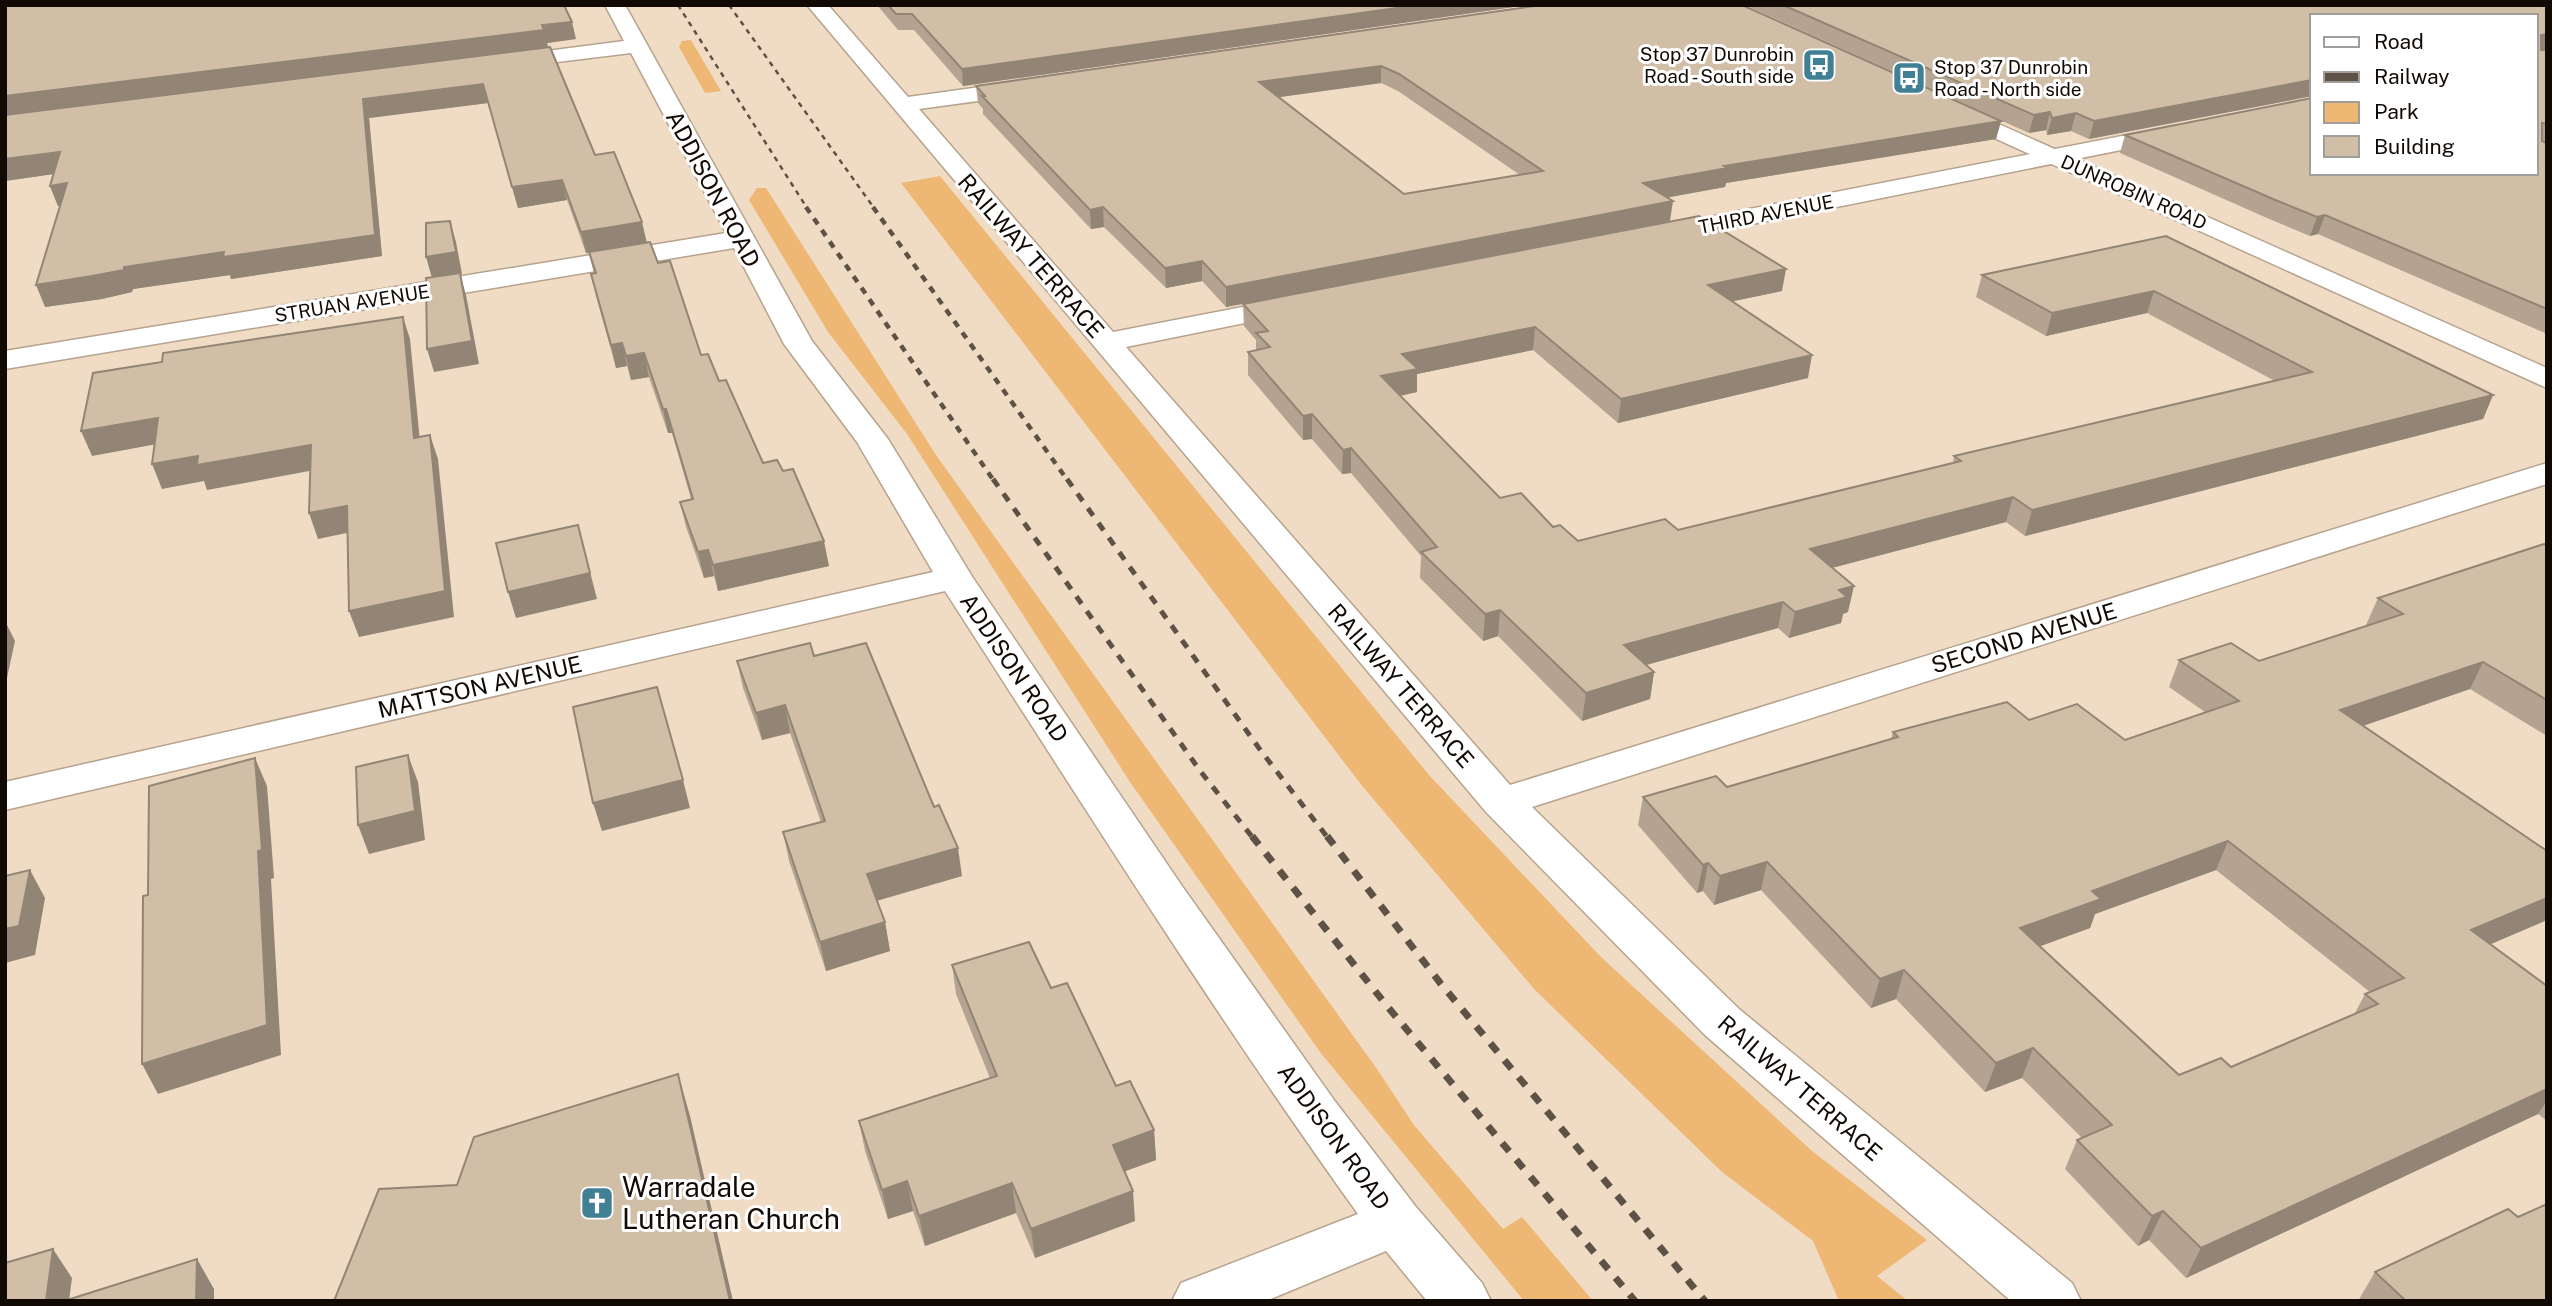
<svg xmlns="http://www.w3.org/2000/svg" width="2552" height="1306" viewBox="0 0 2552 1306" font-family="'Public Sans',sans-serif">
	<style>
		.green { fill: #eeb874 }
		.lines { fill: none; stroke-linecap: round; stroke-linejoin: round }
		.street-casing { stroke: #b6a38d; stroke-width: 3 }
		.secondary-casing { stroke: #b6a38d; stroke-width: 3 }
		.street { fill: #fff; fill-rule: evenodd }
		.secondary { fill: #fff; fill-rule: evenodd }
		.rail-far3 { stroke: #5e5246; stroke-width: 2.5; stroke-dasharray: 5 5; stroke-linecap: butt }
		.rail-far2 { stroke: #5e5246; stroke-width: 4.5; stroke-dasharray: 7 7; stroke-linecap: butt }
		.rail-far1 { stroke: #5e5246; stroke-width: 5; stroke-dasharray: 9 9; stroke-linecap: butt }
		.rail { stroke: #5e5246; stroke-width: 7; stroke-dasharray: 11 11; stroke-linecap: butt }
		.wall { fill: #b4a390; fill-rule: evenodd }
		.shaded-wall { fill: #928575 }
		.building { fill: #d1bea7; stroke: #928575; stroke-width: 2; fill-rule: evenodd }
		.labels { text-anchor: middle; stroke-width: 6; stroke-linejoin: round; paint-order: stroke }
		.far-poi-label { font-size: 19px; fill: #110a04; stroke: #fff; text-anchor: end }
		.far-street-label { font-size: 19px; fill: #110a04; stroke: #fff }
		.street-label { font-size: 23px; fill: #110a04; stroke: #fff }
		.near-poi-label { font-size: 28px; fill: #110a04; stroke: #fff; text-anchor: start }
	</style>
	<rect width="100%" height="100%" fill="#f0dcc5"/>
	<!-- green -->
	<g class="green">
		<polygon points="691,40 721,91 705,93 679,47 682,41"/>
		<polygon points="940,176 1429,775 1601,957 1812,1151 1927,1240 1877,1276 1908,1301 1839,1301 1813,1241 1722,1172 1535,990 1363,787 901,183"/>
		<polygon points="757,188 766,188 936,455 1377,1069 1414,1125 1503,1229 1522,1217 1593,1301 1524,1301 1320,1052 1130,782 907,434 828,332 749,200"/>
	</g>
	<g class="lines">
		<defs>
			<g id="street">
				<path d="M605,5h20l187,336 76,98 85,139 209,308 152,214 82,107 66,76 9,18h-64l-41,-50 -120,50h-94l9,-18 177,-69c-145,-202 -278,-414 -413,-623l-940,219v-28l928,-210 -76,-130 -73,-98 -50,-96 -729,121v-18l721,-118 -95,-180 -131,16 -11,-6 11,-6 124,-16z"/>
				<polygon points="807,5 828,5 908,97 1030,80 1038,82 1041,87 1030,94 919,109 1113,332 1294,297 1304,299 1308,305 1304,311 1126,347 1510,785 2547,463 2547,484 1532,807 1739,1009 2072,1283 2081,1301 2011,1301 1705,1035 1486,812"/>
				<polygon points="2173,126 2181,128 2185,133 2181,138 1662,242 1653,240 1649,234 1653,228 1662,226"/>
			</g>
			<polygon id="secondary" points="1949,102 2547,368 2547,388 1941,114 1938,109"/>
		</defs>
		<!-- street casing -->
		<use href="#street" class="street-casing"/>
		<!-- secondary casing -->
		<use href="#secondary" class="secondary-casing"/>
		<!-- street -->
		<use href="#street" class="street"/>
		<!-- secondary -->
		<use href="#secondary" class="secondary"/>
		<!-- rail-far3 -->
		<g class="rail-far3">
			<polyline points="678,5 807,208"/>
			<polyline points="729,5 874,208"/>
		</g>
		<!-- rail-far2 -->
		<g class="rail-far2">
			<polyline points="806,207 994,481"/>
			<polyline points="873,207 1068,481"/>
		</g>
		<!-- rail-far1 -->
		<g class="rail-far1">
			<polyline points="993,479 1201,772 1253,838"/>
			<polyline points="1067,479 1261,751 1328,838"/>
		</g>
		<!-- rail -->
		<g class="rail">
			<polyline points="1252,836 1387,1006 1635,1301"/>
			<polyline points="1327,836 1441,984 1705,1301"/>
		</g>
	</g>
	<!-- wall -->
	<g class="wall">
		<polygon points="5,5 576,39 547,43 595,155 658,263 701,355 719,381 763,463 829,566 718,591 714,576 704,578 686,527 680,502 691,499 672,433 668,433 649,377 631,380 627,366 616,368 596,296 591,274 594,274 589,253 586,253 567,200 518,208 488,103 369,118 382,256 231,279 230,275 133,289 132,292 102,299 45,307 60,206 58,206 50,186 53,174 5,181"/>
		<polygon points="877,5 1528,5 963,86 914,30 898,30"/>
		<path d="M1541,5l460,116 -5,18 -270,44 -1,4 -59,11 4,23 -360,70h472l-49,10 75,77 -190,45 -85,-73 -116,24v18l-17,4 100,102 78,43 100,-11 275,-67 1,-7 321,-75 -128,-68 -101,23 -70,-39 6,-22 184,-39 327,159 -10,24 -458,117 -19,-14 -174,46 16,44 -5,2 -2,9 -52,15 -11,-10 -132,37 8,7 -4,27 -68,22 -84,-85 -15,5 -63,-63 1,-22 -70,-83 -9,1 -30,-35 -9,1 -55,-65v-23l8,-2v-10l-12,-14 -1,-22 -17,3 -24,-26 -36,7 -62,-61 -13,2 -108,-115v-5l-5,-6 -2,-17zM1381,83l17,8 122,84 -116,19 -126,-97z"/>
		<polygon points="1745,5 2547,5 2547,332 2545,333 2318,234 2310,236 2267,218 2120,153 2125,135 2536,173 2312,16 2312,96 2089,139 2071,131 2047,135 2046,130 2029,133"/>
		<path d="M2547,545v191l-77,-47 -108,37 185,125v69l-57,24 57,42v135l-9,-7 -352,164 -37,-38 -11,6 -73,-77 12,-29 5,-2 -60,-60 -37,14 -89,-93 -25,9 -110,-118 -47,15 -11,-14 -6,2 -59,-68 5,-28 84,-10 164,-48 2,-7 136,-12 96,20 80,-28 -36,-25 10,-27 80,1 108,-36h-1l12,-27zM2216,870l154,122 -5,2 -10,19 -124,54 -52,8 -139,-129 50,-18 5,-14z"/>
		<polygon points="814,656 962,876 877,901 885,922 890,951 826,971 789,861 783,832 821,822 790,733 762,740 743,688 737,661"/>
		<polygon points="952,965 1051,988 1116,1086 1154,1130 1156,1160 1124,1171 1135,1221 1035,1258 1016,1213 925,1246 913,1211 888,1219 865,1151 859,1121 990,1078 956,994"/>
		<polygon points="2518,1217 2547,1301 2358,1301 2375,1272"/>
	</g>
	<!-- shaded-wall -->
	<g class="shaded-wall">
		<polygon points="1418,5 1528,5 963,86 962,69"/>
		<polygon points="572,22 576,39 547,43 548,48 5,116 5,96"/>
		<polygon points="2547,34 2547,49 2536,51 2541,35"/>
		<polygon points="1381,66 1381,83 1260,100 1259,82"/>
		<polygon points="2312,80 2312,96 2089,139 2094,121"/>
		<polygon points="483,84 488,103 369,118 382,256 231,279 230,275 133,289 132,292 102,299 45,307 36,285 124,267 363,99"/>
		<polygon points="2050,112 2046,130 2029,133 2034,115"/>
		<polygon points="2076,113 2071,131 2047,135 2052,118"/>
		<polygon points="2001,121 1996,139 1726,183 1725,187 1641,202 1643,183 1724,166"/>
		<polygon points="60,152 68,172 5,181 5,159"/>
		<polygon points="562,180 567,200 518,208 512,187"/>
		<polygon points="67,183 75,204 58,206 50,186"/>
		<polygon points="1673,201 1670,221 1226,307 1226,287"/>
		<polygon points="1103,207 1104,227 1091,229 1090,210"/>
		<polygon points="2325,215 2318,234 2310,236 2317,217"/>
		<polygon points="450,221 456,242 462,274 460,274 466,295 479,364 434,372 427,349 432,278 426,257"/>
		<polygon points="642,222 647,243 586,253 581,232"/>
		<polygon points="1202,261 1202,281 1166,288 1165,268"/>
		<polygon points="1786,269 1782,291 1705,307 1708,285"/>
		<polygon points="2154,291 2147,313 2046,336 2052,313"/>
		<polygon points="403,317 410,339 422,462 414,438"/>
		<polygon points="1535,327 1533,350 1417,374 1417,392 1380,400 1381,376 1402,354"/>
		<polygon points="622,343 627,366 616,368 611,345"/>
		<polygon points="644,353 649,377 631,380 626,356"/>
		<polygon points="1812,355 1808,378 1618,423 1621,399"/>
		<polygon points="2493,395 2483,419 2025,536 2032,510"/>
		<polygon points="663,409 666,409 672,433 668,433"/>
		<polygon points="1312,414 1312,439 1303,440 1303,416"/>
		<polygon points="158,418 168,442 92,456 81,431"/>
		<polygon points="430,435 438,459 454,617 359,637 349,611"/>
		<polygon points="311,445 320,469 207,490 204,481 162,489 152,464 198,456"/>
		<polygon points="1351,448 1351,473 1342,474 1343,450"/>
		<polygon points="2013,497 2006,522 1805,575 1810,549"/>
		<polygon points="347,506 356,531 318,539 309,513"/>
		<polygon points="578,525 597,599 516,618 508,592"/>
		<polygon points="824,541 829,566 718,591 713,565"/>
		<polygon points="708,550 714,576 704,578 698,552"/>
		<polygon points="1854,586 1848,612 1843,614 1841,623 1789,638 1795,612 1839,590"/>
		<polygon points="1783,602 1778,628 1621,672 1624,645"/>
		<polygon points="1500,610 1498,636 1483,641 1485,614"/>
		<polygon points="5,621 15,641 5,687"/>
		<polygon points="2483,662 2470,689 2328,738 2340,710"/>
		<polygon points="1654,672 1650,699 1582,721 1586,693"/>
		<polygon points="785,705 790,733 762,740 756,713"/>
		<polygon points="408,755 418,782 425,840 369,854 358,825"/>
		<polygon points="255,758 267,786 274,878 271,879 281,1055 158,1094 142,1064 258,851"/>
		<polygon points="683,780 690,808 602,831 593,803"/>
		<polygon points="2228,841 2216,870 2095,914 2090,928 2011,957 2020,928 2092,891"/>
		<polygon points="958,848 962,876 872,902 867,874"/>
		<polygon points="1767,862 1761,890 1714,905 1720,876"/>
		<polygon points="1708,863 1703,891 1697,893 1703,865"/>
		<polygon points="30,870 45,898 35,955 5,963 5,929"/>
		<polygon points="2547,898 2547,920 2456,959 2471,930"/>
		<polygon points="885,922 890,951 826,971 820,942"/>
		<polygon points="1904,970 1896,999 1871,1008 1880,979"/>
		<polygon points="2033,1048 2022,1078 1985,1092 1996,1063"/>
		<polygon points="678,1074 690,1116 733,1301 730,1301"/>
		<polygon points="2547,1089 2547,1101 2538,1114 2186,1278 2201,1248"/>
		<polygon points="1154,1130 1156,1160 1115,1175 1113,1145"/>
		<polygon points="907,1181 913,1211 888,1219 882,1190"/>
		<polygon points="1012,1183 1016,1213 925,1246 919,1216"/>
		<polygon points="1133,1191 1135,1221 1035,1258 1031,1229"/>
		<polygon points="2163,1211 2149,1240 2138,1246 2152,1216"/>
		<polygon points="53,1249 72,1278 69,1301 46,1301"/>
		<polygon points="197,1259 214,1289 214,1301 196,1301"/>
	</g>
	<!-- building -->
	<g class="building">
		<polygon points="5,5 564,5 572,22 542,25 544,30 5,96"/>
		<polygon points="888,5 1418,5 962,69 912,14 896,14"/>
		<path d="M1541,5h201l259,116 -277,45 4,2 -85,15 30,18 -447,86 -24,-26 -37,7 -62,-61 -13,3 -108,-114h3l-9,-10zM1381,66l18,8 144,97 -139,23 -145,-112z"/>
		<polygon points="1783,5 2547,5 2547,34 2541,35 2541,50 2547,50 2547,124 2542,123 2542,141 2547,143 2547,309 2325,215 2317,217 2273,199 2125,135 2312,98 2312,173 2536,173 2536,16 2312,16 2312,80 2094,121 2076,113 2052,118 2050,112 2034,115"/>
		<polygon points="550,47 595,155 614,152 642,222 581,232 562,180 512,187 483,84 363,99 375,235 223,257 224,252 124,267 124,270 92,276 36,285 67,183 50,186 60,152 5,159 5,115"/>
		<polygon points="1699,216 1786,269 1708,285 1812,355 1621,399 1535,327 1402,354 1418,369 1381,376 1500,498 1521,493 1553,527 1560,525 1578,541 1665,519 1678,530 1961,461 1954,456 2312,372 2154,291 2052,313 1982,275 2166,236 2493,395 2032,510 2013,497 1810,549 1854,586 1839,590 1847,597 1795,612 1783,602 1624,645 1654,672 1586,693 1500,610 1485,614 1421,552 1437,547 1351,448 1343,450 1312,414 1303,416 1248,352 1270,347 1256,333 1268,331 1243,304"/>
		<polygon points="450,221 456,252 426,257 426,223"/>
		<polygon points="650,242 658,263 670,261 701,355 708,354 719,381 726,380 763,463 777,460 783,471 793,469 824,541 713,565 708,550 698,552 680,502 693,499 666,409 663,409 644,353 626,356 622,343 611,345 591,274 596,273 589,252"/>
		<polygon points="460,273 472,341 427,349 426,278"/>
		<polygon points="403,317 414,438 430,435 445,591 349,611 347,506 309,513 311,445 197,465 198,456 152,464 158,418 81,431 93,373 162,362 163,353"/>
		<polygon points="578,525 590,573 508,592 496,543"/>
		<path d="M2544,544l3,1v155l-64,-38 -143,48 207,141v47l-76,32 76,56v103l-346,159 -38,-37 -11,5 -75,-76 35,-15 -79,-77 -37,15 -92,-93 -24,9 -113,-117 -47,14 -12,-13 -5,2 -60,-68 73,-21 11,11 171,-50 -5,-5 114,-30 22,18 48,-16 48,36 114,-39 -60,-41 52,-17 28,18 144,-47 -25,-16zM2228,841l176,137 -39,16 13,10 -147,63 -10,-9 -42,17 -159,-147 81,-29 -9,-8z"/>
		<polygon points="810,643 814,656 866,643 934,807 939,805 958,848 867,874 885,922 820,942 783,832 825,821 785,705 756,713 737,661"/>
		<polygon points="657,687 683,780 593,803 573,707"/>
		<polygon points="408,755 415,811 358,825 356,767"/>
		<polygon points="255,758 262,850 258,851 267,1025 142,1064 143,896 148,895 149,786"/>
		<polygon points="30,870 19,926 5,929 5,876"/>
		<polygon points="1029,942 1051,988 1067,983 1116,1086 1130,1081 1154,1130 1113,1145 1133,1191 1031,1229 1012,1183 919,1216 907,1181 882,1190 859,1121 997,1076 952,965"/>
		<polygon points="678,1074 730,1301 334,1301 379,1189 457,1185 474,1137"/>
		<polygon points="2547,1204 2547,1301 2406,1301 2375,1272 2508,1209 2518,1217"/>
		<polygon points="53,1249 46,1301 5,1301 5,1263"/>
		<polygon points="197,1259 196,1301 64,1301"/>
	</g>
	<!-- icons -->
	<defs>
		<symbol id="bus-square" viewBox="-11 -11 22 22"><rect x="-9" y="-9" width="18" height="18" rx="4" fill="#407f94" stroke="#fff"/><path d="M-5-6H5V4H4V6H2V4H-2V6H-4V4H-5ZM-3.5-4V0h7V-4ZM-3.5 1.2v1.5H-2V1.2ZM2 1.2v1.5H3.5V1.2Z" fill="#fff"/></symbol>
		<symbol id="church-square" viewBox="-11 -11 22 22"><rect x="-9" y="-9" width="18" height="18" rx="4" fill="#407f94" stroke="#fff"/><path d="M-1.2-6h2.4v3.5h3.3v2.4h-3.3V6h-2.4V-.1h-3.3v-2.4h3.3Z" fill="#fff"/></symbol>
	</defs>
	<g fill-rule="evenodd">
		<use href="#bus-square" x="1800" y="46" width="38" height="38"/>
		<use href="#bus-square" x="1890" y="59" width="38" height="38"/>
		<use href="#church-square" x="578" y="1184" width="38" height="38"/>
	</g>
	<g class="labels">
		<!-- far-poi labels -->
		<g class="far-poi-label">
			<text x="1794" y="61">Stop 37 Dunrobin<tspan x="1794" dy="22">Road - South side</tspan></text>
			<text x="1934" y="74" text-anchor="start">Stop 37 Dunrobin<tspan x="1934" dy="22">Road - North side</tspan></text>
		</g>
		<!-- far-street labels -->
		<g class="far-street-label">
			<text transform="translate(2134 192) rotate(24)" y="7">DUNROBIN ROAD</text>
			<text transform="translate(1766 214) rotate(-11)" y="7">THIRD AVENUE</text>
			<text transform="translate(352 303) rotate(-9)" y="7">STRUAN AVENUE</text>
		</g>
		<!-- street labels -->
		<g class="street-label">
			<text transform="translate(713 189) rotate(62)" y="8">ADDISON ROAD</text>
			<text transform="translate(1031 256) rotate(49)" y="8">RAILWAY TERRACE</text>
			<text transform="translate(2024 638) rotate(-17)" y="8">SECOND AVENUE</text>
			<text transform="translate(1014 668) rotate(56)" y="8">ADDISON ROAD</text>
			<text transform="translate(1401 686) rotate(49)" y="8">RAILWAY TERRACE</text>
			<text transform="translate(480 687) rotate(-13)" y="8">MATTSON AVENUE</text>
			<text transform="translate(1800 1088) rotate(41)" y="8">RAILWAY TERRACE</text>
			<text transform="translate(1334 1137) rotate(54)" y="8">ADDISON ROAD</text>
		</g>
		<!-- near-poi labels -->
		<g class="near-poi-label">
			<text x="622" y="1197">Warradale<tspan x="622" dy="32">Lutheran Church</tspan></text>
		</g>
	</g>
	<!-- border -->
	<rect width="2552" height="1306" fill="none" stroke="#110a04" stroke-width="14"/>
	<!-- legend -->
	<rect x="2310" y="14" width="228" height="161" fill="#ffffff" stroke="#a09d9b" stroke-width="2"/>
	<rect x="2324" y="37" width="35" height="10" fill="#ffffff" stroke="#a09d9b" stroke-width="2"/>
	<text x="2374" y="49" font-size="21" fill="#110a04">Road</text>
	<rect x="2324" y="72" width="35" height="10" fill="#5e5246" stroke="#a09d9b" stroke-width="2"/>
	<text x="2374" y="84" font-size="21" fill="#110a04">Railway</text>
	<rect x="2324" y="102" width="35" height="21" fill="#eeb874" stroke="#a09d9b" stroke-width="2"/>
	<text x="2374" y="119" font-size="21" fill="#110a04">Park</text>
	<rect x="2324" y="136" width="35" height="21" fill="#d1bea7" stroke="#a09d9b" stroke-width="2"/>
	<text x="2374" y="154" font-size="21" fill="#110a04">Building</text>
</svg>
